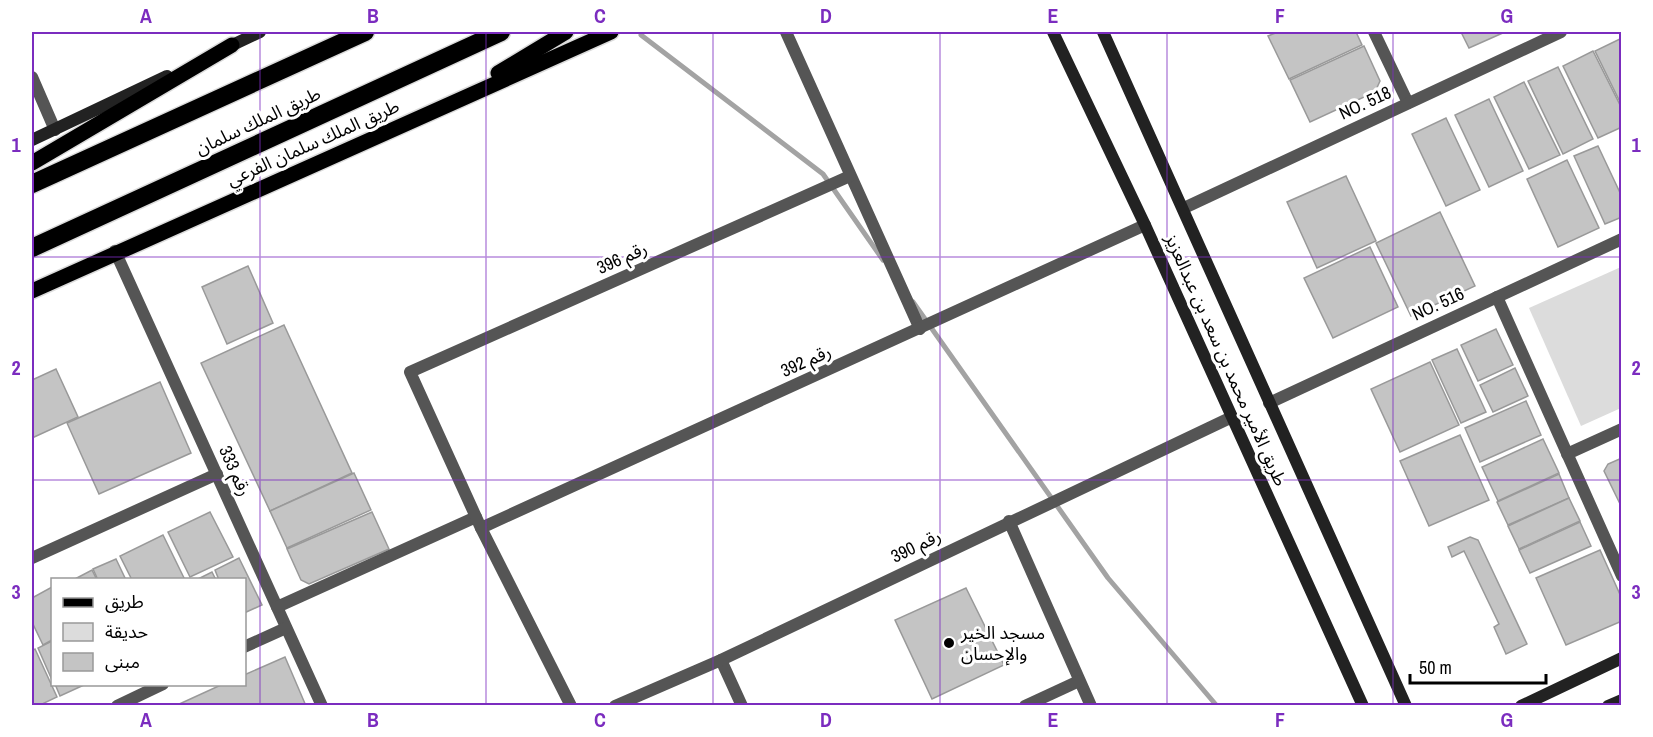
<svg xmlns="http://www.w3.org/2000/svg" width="1653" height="737" viewBox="0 0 1653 737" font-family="'Archivo Narrow','Noto Sans Arabic',sans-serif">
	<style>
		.green { fill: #dcdcdc }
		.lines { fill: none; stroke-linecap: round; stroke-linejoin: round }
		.stream { stroke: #a3a3a3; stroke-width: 5 }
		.building { fill: #c4c4c4; stroke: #999; stroke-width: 1.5 }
		.primary-casing { stroke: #dbdbdb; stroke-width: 18 }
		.highway-casing { stroke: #dbdbdb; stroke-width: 21 }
		.street { stroke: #555; stroke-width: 12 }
		.secondary { stroke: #222; stroke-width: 12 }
		.primary { stroke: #000; stroke-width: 15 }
		.highway { stroke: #000; stroke-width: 18 }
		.grid { fill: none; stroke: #7b2cbf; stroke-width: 1.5; stroke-opacity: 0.55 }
		.poi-dot { fill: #000; stroke: #fff; stroke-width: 2 }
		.labels { text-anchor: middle; stroke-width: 6; stroke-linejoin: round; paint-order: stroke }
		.street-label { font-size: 18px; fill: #000; stroke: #fff }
		.poi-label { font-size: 18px; fill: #000; stroke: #fff; text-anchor: start }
		.neatline { fill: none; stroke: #7b2cbf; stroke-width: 2 }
		.grid-label { font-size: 20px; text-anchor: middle; font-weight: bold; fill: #7b2cbf }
	</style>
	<rect width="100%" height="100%" fill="#fff"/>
	<!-- green -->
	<polygon class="green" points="1621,267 1621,408 1581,426 1529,308"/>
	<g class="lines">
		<!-- stream -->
		<g class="stream">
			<polyline points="641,35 823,174 883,260"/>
			<polyline points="913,302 1108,578 1217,706"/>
		</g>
	</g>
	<!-- building -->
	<g class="building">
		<polygon points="1278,32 1356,32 1362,45 1289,79 1268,36"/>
		<polygon points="1461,32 1505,32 1469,48"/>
		<polygon points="1622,38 1622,106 1595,51"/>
		<polygon points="1364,46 1380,81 1375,92 1310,122 1290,80"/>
		<polygon points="1593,51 1622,109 1622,127 1598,138 1563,66"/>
		<polygon points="1558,67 1593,139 1563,154 1528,81"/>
		<polygon points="1524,82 1560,155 1529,169 1494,97"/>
		<polygon points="1489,99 1523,171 1489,187 1455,115"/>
		<polygon points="1446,118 1480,190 1446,206 1412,134"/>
		<polygon points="1598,146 1622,197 1622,217 1605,224 1574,156"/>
		<polygon points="1567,160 1599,228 1558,247 1527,179"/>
		<polygon points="1346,176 1376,241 1317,268 1287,202"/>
		<polygon points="1440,212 1475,286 1411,316 1376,243"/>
		<polygon points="1370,247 1398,307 1333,338 1304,278"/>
		<polygon points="248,266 273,323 227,344 202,287"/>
		<polygon points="284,325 352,473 270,511 201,363"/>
		<polygon points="1496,329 1513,365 1478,381 1461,345"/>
		<polygon points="1457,349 1486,412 1461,423 1432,360"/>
		<polygon points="1430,362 1459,425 1400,452 1371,389"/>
		<polygon points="1515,368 1528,396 1493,412 1480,385"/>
		<polygon points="56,369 78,417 32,438 32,380"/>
		<polygon points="160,382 191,453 99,494 67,423"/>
		<polygon points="1526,401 1541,435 1480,462 1465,428"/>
		<polygon points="1460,435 1489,500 1429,526 1400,461"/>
		<polygon points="1543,439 1559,473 1498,501 1482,467"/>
		<polygon points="1622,458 1622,508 1604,471 1608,464"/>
		<polygon points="354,473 371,510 287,548 270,511"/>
		<polygon points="1559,474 1569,498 1508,525 1497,502"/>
		<polygon points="1569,498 1580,521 1519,549 1508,526"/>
		<polygon points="210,512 233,557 190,577 168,532"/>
		<polygon points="372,512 389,549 309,584 301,580 287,549"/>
		<polygon points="1580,522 1591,546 1530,573 1519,550"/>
		<polygon points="163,535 185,580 132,580 120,556"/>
		<polygon points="1470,537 1478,540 1527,644 1506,654 1494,627 1499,624 1464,551 1452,557 1448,547"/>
		<polygon points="1600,550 1622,599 1622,621 1566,645 1536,578"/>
		<polygon points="239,558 262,605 244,613 244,580 219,580 215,570"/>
		<polygon points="116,559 126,580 98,580 93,569"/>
		<polygon points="92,570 97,580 73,580"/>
		<polygon points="212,572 216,580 196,580"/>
		<polygon points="52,587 52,640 43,645 32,622 32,598"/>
		<polygon points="966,588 1004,665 932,699 895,620"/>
		<polygon points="52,641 52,680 38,648"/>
		<polygon points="35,649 57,697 38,706 32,704 32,651"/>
		<polygon points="285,657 306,706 175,706 223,684 244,684 244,675"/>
		<polygon points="55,684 84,684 84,685 60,696"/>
	</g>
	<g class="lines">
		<defs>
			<g id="primary">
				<polyline points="498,73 566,32"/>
				<polyline points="32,163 232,45"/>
				<polyline points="32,291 611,32"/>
			</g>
			<g id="highway">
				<polyline points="32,184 365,32"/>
				<polyline points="32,248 501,32"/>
			</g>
		</defs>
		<!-- primary casing -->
		<use href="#primary" class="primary-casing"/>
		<!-- highway casing -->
		<use href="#highway" class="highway-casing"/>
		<!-- street -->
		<g class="street">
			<polyline points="786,32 920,329"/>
			<polyline points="1374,32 1408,103"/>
			<polyline points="32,77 55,130"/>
			<polyline points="1184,208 1561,32"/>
			<polyline points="115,251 322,706"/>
			<polyline points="1497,297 1622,576"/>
			<polyline points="1269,403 1622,239"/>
			<polyline points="1567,454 1622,429"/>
			<polyline points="1009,521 1091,706"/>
			<polyline points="481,528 1145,225"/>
			<polyline points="32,558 217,474"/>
			<polyline points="277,607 476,517"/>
			<polyline points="244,647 286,628"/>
			<polyline points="721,660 742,706"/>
			<polyline points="117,706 163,684"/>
			<polyline points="571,706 481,528 410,372 850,176"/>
			<polyline points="615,706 721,660 1232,417"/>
			<polyline points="1025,706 1079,681"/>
		</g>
		<!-- secondary -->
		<g class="secondary">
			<polyline points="1053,32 1145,225 1363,706"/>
			<polyline points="1103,32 1406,706"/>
			<polyline points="226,48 260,32"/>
			<polyline points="32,140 167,76"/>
			<polyline points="1521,706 1622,658"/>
			<polyline points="1608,706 1622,700"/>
		</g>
		<!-- primary -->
		<use href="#primary" class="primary"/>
		<!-- highway -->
		<use href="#highway" class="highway"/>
	</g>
	<!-- grid -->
	<path class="grid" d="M260,32v674M486,32v674M713,32v674M940,32v674M1167,32v674M1393,32v674M32,257h1590M32,480h1590"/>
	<!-- markers -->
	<circle class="poi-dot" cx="949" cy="643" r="6"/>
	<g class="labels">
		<!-- street labels -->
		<g class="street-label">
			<text transform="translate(1365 103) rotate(-25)" y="6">NO. 518</text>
			<text transform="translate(258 121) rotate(-25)" y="6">طريق الملك سلمان</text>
			<text transform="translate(313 143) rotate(-24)" y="6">طريق الملك سلمان الفرعي</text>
			<text transform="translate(622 258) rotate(-24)" y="6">رقم 396</text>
			<text transform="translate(1438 304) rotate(-25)" y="6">NO. 516</text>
			<text transform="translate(1226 360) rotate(66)" y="6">طريق الأمير محمد بن سعد بن عبدالعزيز</text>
			<text transform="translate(806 361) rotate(-24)" y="6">رقم 392</text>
			<text transform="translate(235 471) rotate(66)" y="6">رقم 333</text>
			<text transform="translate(916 546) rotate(-26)" y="6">رقم 390</text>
		</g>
		<!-- poi labels -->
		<g class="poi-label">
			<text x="961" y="639">مسجد الخير<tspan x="961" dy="21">والإحسان</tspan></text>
		</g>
	</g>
	<!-- border -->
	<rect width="1653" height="737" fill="none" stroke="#ffffff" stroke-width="66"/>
	<!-- legend -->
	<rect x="51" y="578" width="195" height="108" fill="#ffffff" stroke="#999999" stroke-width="1.5"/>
	<rect x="63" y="598" width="30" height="9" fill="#000000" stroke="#999999" stroke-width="1.5"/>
	<text x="105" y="608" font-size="18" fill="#000000">طريق</text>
	<rect x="63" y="623" width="30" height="18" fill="#dcdcdc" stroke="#999999" stroke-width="1.5"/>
	<text x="105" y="638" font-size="18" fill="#000000">حديقة</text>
	<rect x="63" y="653" width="30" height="18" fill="#c4c4c4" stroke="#999999" stroke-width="1.5"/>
	<text x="105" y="668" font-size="18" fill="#000000">مبنى</text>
	<!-- scale -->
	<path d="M1410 674v9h136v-9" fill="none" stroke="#000000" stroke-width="3"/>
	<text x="1419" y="674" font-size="18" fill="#000000" stroke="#ffffff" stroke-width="4.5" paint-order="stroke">50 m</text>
	<rect x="33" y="33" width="1587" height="671" class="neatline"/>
	<g class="grid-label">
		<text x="146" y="23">A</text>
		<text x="373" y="23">B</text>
		<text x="600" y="23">C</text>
		<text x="826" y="23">D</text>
		<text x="1053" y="23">E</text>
		<text x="1280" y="23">F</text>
		<text x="1507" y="23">G</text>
		<text x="16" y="152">1</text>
		<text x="1636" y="152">1</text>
		<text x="16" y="375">2</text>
		<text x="1636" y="375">2</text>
		<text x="16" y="599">3</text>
		<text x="1636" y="599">3</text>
		<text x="146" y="727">A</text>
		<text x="373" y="727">B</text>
		<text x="600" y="727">C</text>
		<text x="826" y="727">D</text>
		<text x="1053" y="727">E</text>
		<text x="1280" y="727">F</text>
		<text x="1507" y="727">G</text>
	</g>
</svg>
